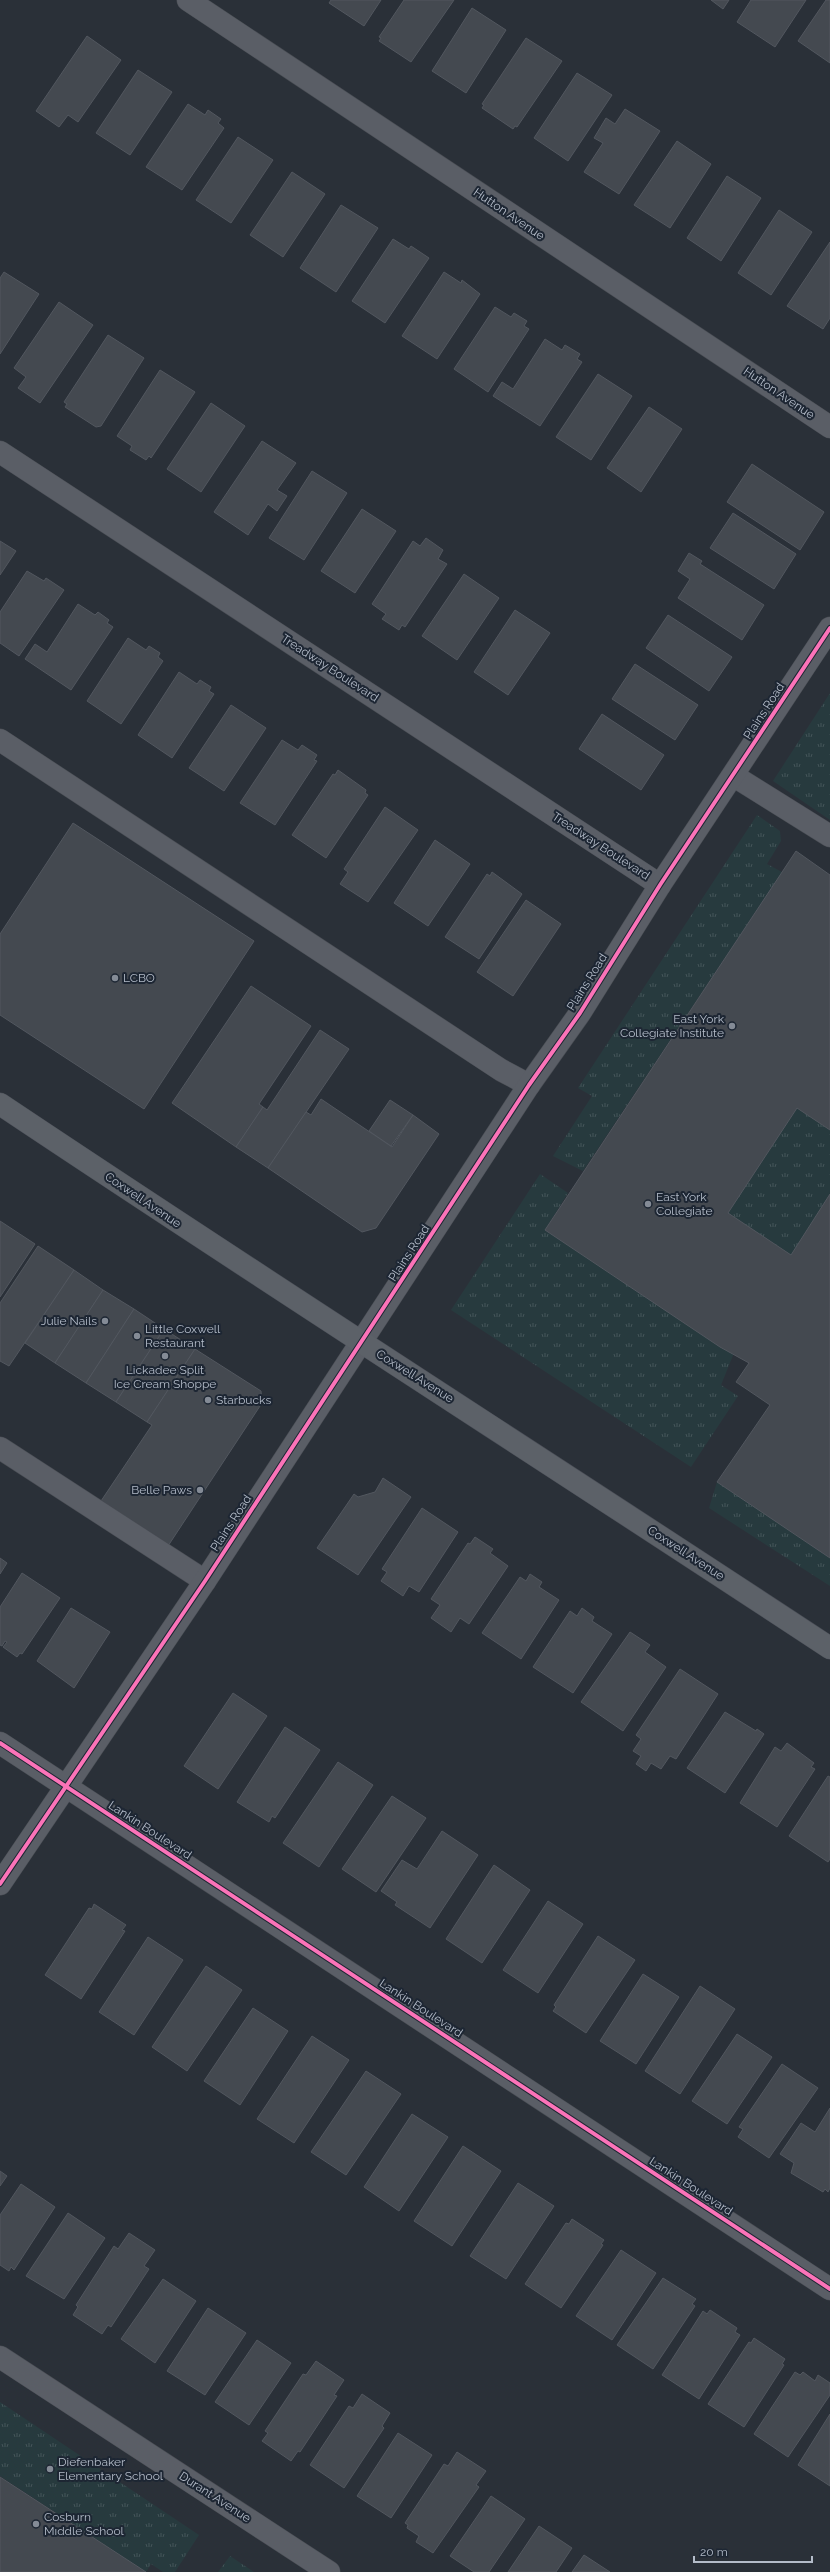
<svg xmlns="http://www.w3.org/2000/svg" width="830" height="2572" viewBox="0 0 830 2572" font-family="Raleway,sans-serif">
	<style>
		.grass { fill: url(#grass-tufts) }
		.building { fill: #444950; stroke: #52575f }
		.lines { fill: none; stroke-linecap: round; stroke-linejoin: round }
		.minor-casing { stroke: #484c53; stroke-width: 23 }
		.major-casing { stroke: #484c55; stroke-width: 23 }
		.minor { stroke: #5a5e66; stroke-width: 22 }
		.major { stroke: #5c6168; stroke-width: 22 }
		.cycleway-casing { stroke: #1d2633; stroke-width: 6 }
		.cycleway { stroke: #fb73b8; stroke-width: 4 }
		.poi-dot { fill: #848b96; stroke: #1d2633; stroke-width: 1.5 }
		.labels { text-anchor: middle; stroke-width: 4; stroke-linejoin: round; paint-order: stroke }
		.street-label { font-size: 12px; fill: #b4bcc9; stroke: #1d2633 }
		.poi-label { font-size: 12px; fill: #b4bcc9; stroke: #1d2633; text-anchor: start }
	</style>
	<defs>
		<pattern id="grass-tufts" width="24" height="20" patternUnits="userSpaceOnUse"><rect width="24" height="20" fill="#273a3e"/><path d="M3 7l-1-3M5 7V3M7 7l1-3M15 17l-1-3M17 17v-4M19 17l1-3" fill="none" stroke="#445559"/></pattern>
	</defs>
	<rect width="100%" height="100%" fill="#2a3038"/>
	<!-- grass -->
	<g class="grass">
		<polygon points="830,693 830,820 773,781"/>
		<polygon points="757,815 780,831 781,841 767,864 782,872 583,1171 553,1156 592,1096 578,1088"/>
		<polygon points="797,1108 830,1130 830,1194 791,1255 728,1213"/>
		<polygon points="540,1174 568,1193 545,1230 720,1347 734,1353 721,1385 738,1396 691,1467 451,1310"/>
		<polygon points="717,1482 830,1558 830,1586 709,1508"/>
		<polygon points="0,2402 199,2535 175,2572 163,2572 151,2564 146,2572 0,2476"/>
		<polygon points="230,2556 254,2572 218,2572"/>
	</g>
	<!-- building -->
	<g class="building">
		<polygon points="331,0 381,0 364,26 329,3"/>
		<polygon points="404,0 454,0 411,62 379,41 381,38 379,37"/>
		<polygon points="711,0 729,0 723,9"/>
		<polygon points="751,0 806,0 775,47 737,22"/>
		<polygon points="826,0 830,0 830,63 798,41"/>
		<polygon points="472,8 506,30 466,93 432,71"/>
		<polygon points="87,36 121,60 78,122 68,115 59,127 36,111"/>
		<polygon points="526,38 562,61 517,127 515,126 513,129 482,108 484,105 482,104"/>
		<polygon points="138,70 172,92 130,155 96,133"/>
		<polygon points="577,73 612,95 568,161 534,138"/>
		<polygon points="188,104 205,115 208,110 221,119 218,123 224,128 182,190 146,167"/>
		<polygon points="625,109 660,131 619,194 584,172 603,143 594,138 606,118 615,124"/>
		<polygon points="238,137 273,160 231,223 196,200"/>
		<polygon points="677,141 711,164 670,228 634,205"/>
		<polygon points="292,172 325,194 283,257 250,235"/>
		<polygon points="727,176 761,198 721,261 687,238"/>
		<polygon points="341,205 378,228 336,292 300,268"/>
		<polygon points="779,210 812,232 771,295 738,273"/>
		<polygon points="393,239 409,249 411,246 429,258 385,323 352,301"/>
		<polygon points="830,242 830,318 823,329 787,306"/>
		<polygon points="4,272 39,294 0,354 0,278"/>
		<polygon points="444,272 461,283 462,280 480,294 437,359 402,336"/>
		<polygon points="59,302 93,325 40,403 18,388 26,377 14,368"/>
		<polygon points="495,307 511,317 514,313 527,321 524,326 529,329 488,392 454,369"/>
		<polygon points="108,335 144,358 101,426 96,427 65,407 67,404 64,402"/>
		<polygon points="545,339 562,350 565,345 580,354 577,359 582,362 540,426 493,396 502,382 513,389"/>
		<polygon points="160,370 195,392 151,458 149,456 146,460 130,450 132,446 117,436"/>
		<polygon points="598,374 632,396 591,460 556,437"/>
		<polygon points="211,403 245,426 201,492 167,469"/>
		<polygon points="649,407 682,429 641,492 607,468"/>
		<polygon points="262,441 296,463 277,490 287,496 277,511 268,504 248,535 214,512"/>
		<polygon points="752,464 824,512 800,550 727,502"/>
		<polygon points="312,471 347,493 304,560 269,538"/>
		<polygon points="362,509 396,531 355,593 321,571"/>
		<polygon points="733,513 796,554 774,589 710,548"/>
		<polygon points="426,538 443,550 438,559 447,564 405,627 402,625 399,630 382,619 386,614 372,604 413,541 420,546"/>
		<polygon points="0,541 16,551 0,575"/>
		<polygon points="689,553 702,561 700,564 764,605 742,640 678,598 690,579 678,571"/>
		<polygon points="27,571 44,581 46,578 64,590 19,656 0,643 0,612"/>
		<polygon points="464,574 499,598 457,660 422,636"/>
		<polygon points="78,604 95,615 98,612 109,620 107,623 113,627 71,690 25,659 35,644 47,652"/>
		<polygon points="515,610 550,633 508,695 474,672"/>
		<polygon points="668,615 732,657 709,691 646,648"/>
		<polygon points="128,638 146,650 149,646 160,653 158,657 163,661 121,724 87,701"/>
		<polygon points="635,664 698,705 675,740 612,699"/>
		<polygon points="179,672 197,684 200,680 211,687 209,691 214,694 172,758 138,735"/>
		<polygon points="231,705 266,728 224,791 189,768"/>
		<polygon points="602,714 664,755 641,790 579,749"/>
		<polygon points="282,740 298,750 302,745 317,755 314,760 317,761 275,825 240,803"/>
		<polygon points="338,770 366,790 365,793 368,795 326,858 292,835 333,774 335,775"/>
		<polygon points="385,807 418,830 368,902 340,884 348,872 344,869"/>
		<polygon points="73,823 254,941 144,1109 0,1015 0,934"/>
		<polygon points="435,840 470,864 428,926 394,903"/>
		<polygon points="796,851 830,875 830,1130 797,1108 728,1213 791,1255 830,1194 830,1558 717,1482 770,1405 736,1382 749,1363 720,1347 545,1230"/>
		<polygon points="492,872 522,894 479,959 445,937 487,874 490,876"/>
		<polygon points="526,900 561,924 513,996 477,972"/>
		<polygon points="251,986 311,1026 259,1104 263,1107 236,1147 172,1103"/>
		<polygon points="320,1030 349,1049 268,1168 236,1147 263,1107 267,1110"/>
		<polygon points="321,1099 392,1147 413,1115 439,1134 376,1228 362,1232 268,1168 306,1112 311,1115"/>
		<polygon points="390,1100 413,1115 391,1146 369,1131"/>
		<polygon points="0,1221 35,1244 0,1297"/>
		<polygon points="38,1246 74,1270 9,1366 0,1361 0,1303"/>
		<polygon points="74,1270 103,1290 55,1363 25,1343"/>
		<polygon points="103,1290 134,1309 86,1383 55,1363"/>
		<polygon points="134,1309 164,1329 116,1402 86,1383"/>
		<polygon points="164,1329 195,1349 147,1422 116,1402"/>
		<polygon points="195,1349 261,1391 262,1403 168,1546 101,1501 152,1425 147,1422"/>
		<polygon points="383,1478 411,1497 358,1575 317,1548 354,1494 358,1497 375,1492"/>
		<polygon points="422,1508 458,1532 419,1592 409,1586 403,1596 381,1581 387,1572 382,1569"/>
		<polygon points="475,1537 493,1549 490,1553 508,1566 469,1624 460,1618 451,1632 431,1618 440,1605 431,1599 468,1543 470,1544"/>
		<polygon points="0,1558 7,1563 0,1574"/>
		<polygon points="22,1573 60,1598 22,1654 20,1653 17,1657 3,1647 7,1642 5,1641 2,1646 0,1645 0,1607"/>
		<polygon points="530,1574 542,1582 539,1587 559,1600 521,1659 482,1633 520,1577 526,1581"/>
		<polygon points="71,1608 110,1632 74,1688 37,1661"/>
		<polygon points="582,1608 594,1617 592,1621 612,1634 573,1693 533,1667 570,1611 577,1616"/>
		<polygon points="630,1632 650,1645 645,1652 666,1667 623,1731 581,1702"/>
		<polygon points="680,1669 718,1694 676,1759 670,1756 661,1769 651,1763 646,1771 636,1764 641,1756 633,1751 641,1739 636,1735"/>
		<polygon points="233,1693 267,1716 218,1789 184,1766"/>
		<polygon points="725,1712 756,1731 757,1729 764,1734 725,1793 687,1768"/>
		<polygon points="285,1727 320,1750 275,1818 272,1816 269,1822 237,1802"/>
		<polygon points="787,1743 814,1763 811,1767 815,1769 777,1827 740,1803 775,1747 781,1751"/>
		<polygon points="338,1762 373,1785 319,1867 283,1843"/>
		<polygon points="828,1776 830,1777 830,1859 828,1862 789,1836"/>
		<polygon points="392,1796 426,1818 376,1892 342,1869"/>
		<polygon points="442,1831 478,1855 430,1928 395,1905 397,1902 381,1891 402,1860 417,1869"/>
		<polygon points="494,1865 530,1890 482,1963 446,1939"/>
		<polygon points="548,1901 583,1924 538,1993 503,1970"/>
		<polygon points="94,1904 126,1925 122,1930 125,1931 81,1999 45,1975 89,1908 92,1909"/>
		<polygon points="598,1936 635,1960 586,2033 553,2011 556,2007 554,2005"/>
		<polygon points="148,1937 183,1960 134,2035 99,2012"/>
		<polygon points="206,1966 242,1990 187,2071 152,2047"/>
		<polygon points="643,1974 679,1997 636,2064 600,2041"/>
		<polygon points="700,1986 735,2009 680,2094 645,2071"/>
		<polygon points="253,2008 288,2031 240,2105 204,2081"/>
		<polygon points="737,2034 772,2057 727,2124 692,2101"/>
		<polygon points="312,2036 349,2060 294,2143 257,2119"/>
		<polygon points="782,2064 818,2088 769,2158 738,2137 743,2129 739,2127"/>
		<polygon points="366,2071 401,2094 346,2175 311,2152"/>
		<polygon points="830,2108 830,2188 828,2192 825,2189 823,2192 791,2173 794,2163 780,2154 801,2123 815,2132"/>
		<polygon points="412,2114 448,2137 399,2211 364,2187"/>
		<polygon points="463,2146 501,2171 452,2246 414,2221"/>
		<polygon points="0,2171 7,2176 0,2186"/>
		<polygon points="518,2183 554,2206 506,2279 470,2256"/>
		<polygon points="21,2184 55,2207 14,2270 11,2267 9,2271 0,2265 0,2215"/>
		<polygon points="68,2213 105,2238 64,2299 26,2276"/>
		<polygon points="572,2219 604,2240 601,2244 603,2245 561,2308 525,2284 566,2223 569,2224"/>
		<polygon points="129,2233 155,2250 144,2266 149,2269 111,2327 108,2325 102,2334 73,2315 78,2307 76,2305 114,2246 118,2249"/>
		<polygon points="621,2250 656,2273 612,2340 576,2316"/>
		<polygon points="663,2278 696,2299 692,2304 695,2306 653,2369 617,2345"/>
		<polygon points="163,2279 196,2301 155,2363 121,2339"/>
		<polygon points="208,2308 246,2333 205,2395 167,2371"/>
		<polygon points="710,2310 737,2328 735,2332 740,2335 699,2399 662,2375 703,2311 707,2314"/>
		<polygon points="754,2338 785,2359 782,2364 784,2365 744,2427 708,2404 749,2342 751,2343"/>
		<polygon points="257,2340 291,2363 249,2425 215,2402"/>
		<polygon points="316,2361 344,2380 334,2395 337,2396 300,2452 298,2451 291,2461 262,2441 268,2433 265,2431 303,2374 306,2375"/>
		<polygon points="795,2372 800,2375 803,2372 815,2381 818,2375 830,2383 830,2395 788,2457 754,2434"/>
		<polygon points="362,2394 390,2413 382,2426 384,2428 344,2488 310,2465 349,2406 353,2408"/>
		<polygon points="830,2414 830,2486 798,2465"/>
		<polygon points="398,2433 432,2455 391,2518 357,2496"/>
		<polygon points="457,2452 486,2471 476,2485 479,2487 433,2553 416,2542 419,2536 407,2528 408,2525 405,2523 444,2464 448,2466"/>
		<polygon points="0,2477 146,2572 0,2572"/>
		<polygon points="491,2496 525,2519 489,2572 474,2572 450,2556"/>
		<polygon points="539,2526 572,2548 556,2572 508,2572"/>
		<polygon points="584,2555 610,2572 572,2572"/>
	</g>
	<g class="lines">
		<defs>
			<g id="minor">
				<polyline points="188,0 830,427"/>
				<polyline points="0,452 660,885"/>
				<polyline points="0,740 501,1070 529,1085"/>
				<polyline points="734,776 830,836"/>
				<polyline points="0,1448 205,1581"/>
				<polyline points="0,1743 830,2289"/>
				<polyline points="0,1884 205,1581 529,1085 580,1013 660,885 830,628"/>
				<polyline points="0,2357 329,2572"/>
			</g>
			<path id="major" d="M0,1104c275,184 554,362 830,544"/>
		</defs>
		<!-- minor casing -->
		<use href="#minor" class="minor-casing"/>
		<!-- major casing -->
		<use href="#major" class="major-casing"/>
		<!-- minor -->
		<use href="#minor" class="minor"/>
		<!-- major -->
		<use href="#major" class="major"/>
		<defs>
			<g id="cycleway">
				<polyline points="0,1743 830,2289"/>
				<polyline points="0,1884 205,1581 529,1085 580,1013 660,885 830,628"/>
			</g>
		</defs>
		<!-- cycleway casing -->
		<use href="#cycleway" class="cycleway-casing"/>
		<!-- cycleway -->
		<use href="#cycleway" class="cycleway"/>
	</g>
	<!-- markers -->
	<g class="poi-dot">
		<circle cx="115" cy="978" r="4"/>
		<circle cx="732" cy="1026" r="4"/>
		<circle cx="648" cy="1204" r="4"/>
		<circle cx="105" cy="1321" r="4"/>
		<circle cx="137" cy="1336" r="4"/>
		<circle cx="165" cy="1356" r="4"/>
		<circle cx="208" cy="1400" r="4"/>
		<circle cx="200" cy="1490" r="4"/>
		<circle cx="50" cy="2469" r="4"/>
		<circle cx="36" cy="2524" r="4"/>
	</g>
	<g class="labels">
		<!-- street labels -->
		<g class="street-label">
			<text transform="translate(509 214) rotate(34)" y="4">Hutton Avenue</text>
			<text transform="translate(779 393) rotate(34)" y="4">Hutton Avenue</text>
			<text transform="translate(330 668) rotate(33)" y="4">Treadway Boulevard</text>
			<text transform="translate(764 711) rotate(-57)" y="4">Plains Road</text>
			<text transform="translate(601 846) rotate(33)" y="4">Treadway Boulevard</text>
			<text transform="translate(587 982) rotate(-58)" y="4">Plains Road</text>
			<text transform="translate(143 1200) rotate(34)" y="4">Coxwell Avenue</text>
			<text transform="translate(409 1253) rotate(-57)" y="4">Plains Road</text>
			<text transform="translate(415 1376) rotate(32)" y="4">Coxwell Avenue</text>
			<text transform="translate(231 1523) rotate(-57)" y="4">Plains Road</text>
			<text transform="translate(686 1553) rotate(33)" y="4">Coxwell Avenue</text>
			<text transform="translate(150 1830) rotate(33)" y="4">Lankin Boulevard</text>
			<text transform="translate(421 2008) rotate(33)" y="4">Lankin Boulevard</text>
			<text transform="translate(691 2186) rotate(33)" y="4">Lankin Boulevard</text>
			<text transform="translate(215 2497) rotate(33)" y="4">Durant Avenue</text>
		</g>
		<!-- poi labels -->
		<g class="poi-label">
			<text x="123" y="982">LCBO</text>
			<text x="724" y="1023" text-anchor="end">East York<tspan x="724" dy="14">Collegiate Institute</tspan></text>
			<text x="656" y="1201">East York<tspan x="656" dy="14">Collegiate</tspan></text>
			<text x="97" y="1325" text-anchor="end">Julie Nails</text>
			<text x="145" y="1333">Little Coxwell<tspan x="145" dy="14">Restaurant</tspan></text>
			<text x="165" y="1374" text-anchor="middle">Lickadee Split<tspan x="165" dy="14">Ice Cream Shoppe</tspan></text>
			<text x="216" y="1404">Starbucks</text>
			<text x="192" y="1494" text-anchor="end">Belle Paws</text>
			<text x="58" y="2466">Diefenbaker<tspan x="58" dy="14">Elementary School</tspan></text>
			<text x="44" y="2521">Cosburn<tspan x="44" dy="14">Mıddle School</tspan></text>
		</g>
	</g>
	<!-- scale -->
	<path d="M694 2556v6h118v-6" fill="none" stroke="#b4bcc9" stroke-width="2"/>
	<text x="700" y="2556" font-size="12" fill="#b4bcc9" stroke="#1d2633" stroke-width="3" paint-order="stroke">20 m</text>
</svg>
